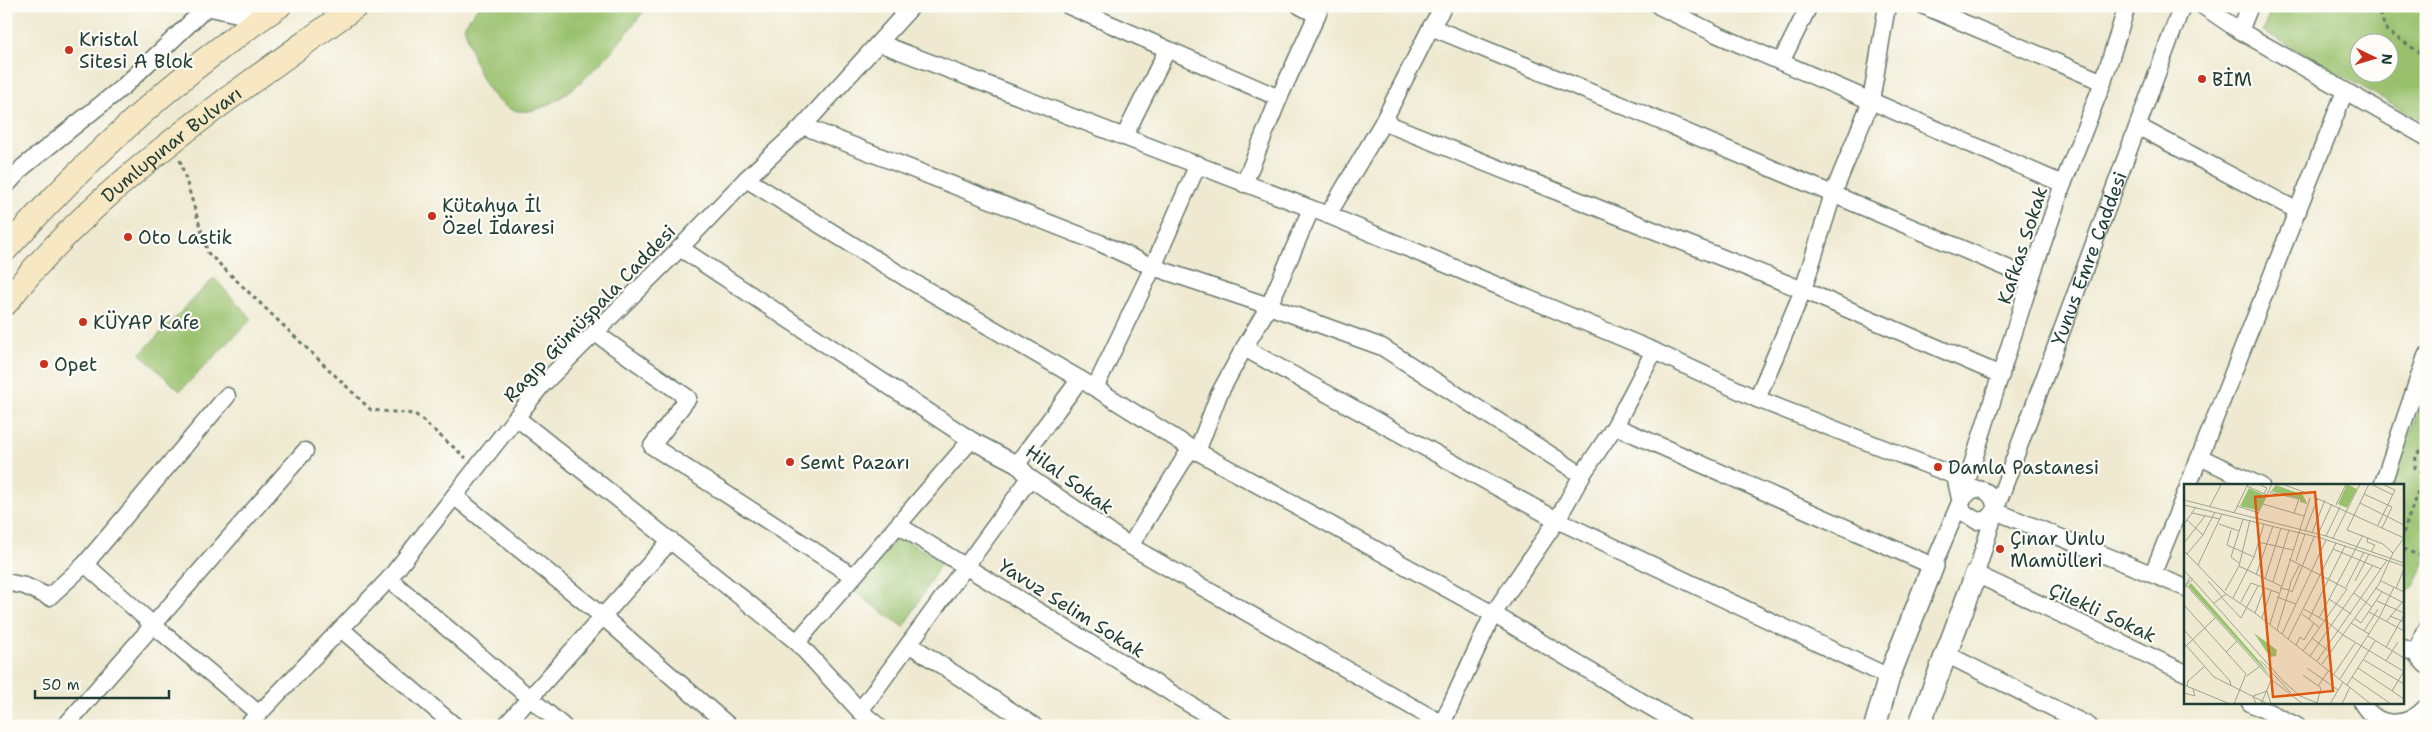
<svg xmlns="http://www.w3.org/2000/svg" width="2432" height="732" viewBox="0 0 2432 732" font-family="'Shantell Sans',sans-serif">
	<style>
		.green { fill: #99c16d; stroke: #5c7f50; fill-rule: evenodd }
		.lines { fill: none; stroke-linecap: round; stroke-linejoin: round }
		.minor-casing { stroke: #67796b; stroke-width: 19 }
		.tertiary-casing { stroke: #67796b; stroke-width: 24 }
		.secondary-casing { stroke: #67796b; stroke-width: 26 }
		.path { stroke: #67796b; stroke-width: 3; stroke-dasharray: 4 4; stroke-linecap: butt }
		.minor { stroke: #fff; stroke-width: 16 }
		.tertiary { stroke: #fff; stroke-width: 21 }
		.secondary { stroke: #f7e8c3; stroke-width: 24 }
		.poi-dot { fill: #c8321e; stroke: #fdfcf7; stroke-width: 2 }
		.labels { text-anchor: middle; stroke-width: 4.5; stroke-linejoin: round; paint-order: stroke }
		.poi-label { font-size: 19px; fill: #1f3d34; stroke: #fdfcf7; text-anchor: start }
		.street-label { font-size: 19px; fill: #1f3d34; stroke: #fdfcf7 }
		.inset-road { fill: none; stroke: #9ba492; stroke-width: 1 }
		.view { fill: #de580e; fill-opacity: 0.15; stroke: #de580e; stroke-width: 2.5 }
		.inset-edge { fill: none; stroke: #1f3d34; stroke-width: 2.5 }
	</style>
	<rect width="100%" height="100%" fill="#fdfcf7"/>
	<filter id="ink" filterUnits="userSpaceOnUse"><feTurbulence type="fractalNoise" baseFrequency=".02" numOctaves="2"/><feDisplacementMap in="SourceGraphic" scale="10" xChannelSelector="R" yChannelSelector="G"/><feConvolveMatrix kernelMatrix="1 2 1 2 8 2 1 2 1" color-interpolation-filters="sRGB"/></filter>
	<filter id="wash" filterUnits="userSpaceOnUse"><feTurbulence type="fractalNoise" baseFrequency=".0096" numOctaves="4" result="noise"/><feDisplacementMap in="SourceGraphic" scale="20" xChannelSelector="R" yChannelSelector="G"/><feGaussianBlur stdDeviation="1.12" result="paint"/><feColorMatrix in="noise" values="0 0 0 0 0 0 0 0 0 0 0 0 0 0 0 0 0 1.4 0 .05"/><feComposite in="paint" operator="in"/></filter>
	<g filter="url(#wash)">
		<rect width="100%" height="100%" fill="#eee9d0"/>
		<!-- green -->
		<g class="green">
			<path d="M479,6h168c-22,32 -98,129 -142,100 -25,-16 -33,-53 -41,-80z"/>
			<path d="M2272,6h154v117l-163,-92zM2390,42v30h-30v-30z"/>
			<polygon points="214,278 252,319 180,391 140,354"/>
			<polygon points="2426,388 2426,560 2414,586 2403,596 2403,486 2391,486"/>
			<polygon points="898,536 942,561 904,627 853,591"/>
		</g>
	</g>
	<g filter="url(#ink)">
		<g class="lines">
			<defs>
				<g id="minor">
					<polyline points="202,6 260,19"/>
					<polyline points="1069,6 1279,98"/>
					<polyline points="1300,6 1317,15"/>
					<polyline points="1659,6 1716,34 2063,184"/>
					<polyline points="1924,6 2103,82"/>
					<polyline points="2203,6 2240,31 2426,137"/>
					<polyline points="1431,27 1641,113 2031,278"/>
					<polyline points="2240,31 2250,6"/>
					<path id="s1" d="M879,43l449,172 326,136 103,48 198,77 8,36 14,9 11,-2 7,-8 187,-505"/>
					<polyline points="1781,62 1809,6"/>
					<polyline points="1383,122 1803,290 2001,375"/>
					<polyline points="803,126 1100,243 1153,267 1269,306 1311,209"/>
					<polyline points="2139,127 2298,211"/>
					<polyline points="1124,137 1167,50"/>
					<polyline points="746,179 906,278 1095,388 1191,448 1493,614 1683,726"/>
					<polyline points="1244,184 1279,98 1321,6"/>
					<polyline points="6,186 23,167 124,86 208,6"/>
					<polyline points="1328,215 1383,122 1431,27 1444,6"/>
					<polyline points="680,248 971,440 1017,464 1030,478 1130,546 1446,726"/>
					<polyline points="595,333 688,398 652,446 853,576"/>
					<polyline points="1095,388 1153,267 1198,164"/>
					<polyline points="1757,399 1803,290 1833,194 1871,101 1887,6"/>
					<polyline points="517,418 797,642 860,711 878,726"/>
					<path d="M1615,426l318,140 28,-66 12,-11c14,-1 23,8 22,22l-19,63 210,99"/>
					<polyline points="1197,452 1219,394 1244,348"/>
					<polyline points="2200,457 2261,486"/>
					<polyline points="1017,464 1080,379"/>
					<polyline points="1582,475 1382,347 1269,306 1244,348 1557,520 1889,677"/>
					<polyline points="2188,486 2345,91"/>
					<polyline points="2382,486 2426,356"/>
					<polyline points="454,496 602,616 729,726"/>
					<polyline points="1961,500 2031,278 2063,184 2103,82 2127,6"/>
					<polyline points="1995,511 2186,588"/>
					<polyline points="898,525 1225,726"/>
					<polyline points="1130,546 1191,448"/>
					<polyline points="85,564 152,624 259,714"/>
					<polyline points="2153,573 2186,492"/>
					<polyline points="389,579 563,726"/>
					<polyline points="6,582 25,586 49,597 85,564 227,396"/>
					<polyline points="341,629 455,726"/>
					<polyline points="797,642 971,440"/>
					<polyline points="909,644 1034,726"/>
					<polyline points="2403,648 2415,653 2426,665"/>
					<polyline points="2415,653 2426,630"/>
					<polyline points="1946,654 2089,726"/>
					<polyline points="2250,703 2297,726"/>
					<path d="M2362,703c15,26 45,25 64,4"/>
					<polyline points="860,711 1030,478"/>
					<polyline points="65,726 305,451"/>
					<polyline points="247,726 389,579 541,386 680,248 746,179 803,126 912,6"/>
					<polyline points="505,726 671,540"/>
					<polyline points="1441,726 1493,614 1557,520 1582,475 1615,426 1654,351"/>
				</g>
				<g id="tertiary">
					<polyline points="1875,726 1889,677 1933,566"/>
					<polyline points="1919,726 1976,574"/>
				</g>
				<g id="secondary">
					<path d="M6,249c82,-91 171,-175 273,-243"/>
					<path id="s2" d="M6,303c91,-119 230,-209 350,-297"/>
				</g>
			</defs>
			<!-- minor casing -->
			<use href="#minor" class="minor-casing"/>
			<!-- tertiary casing -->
			<use href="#tertiary" class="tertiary-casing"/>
			<!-- secondary casing -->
			<use href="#secondary" class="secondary-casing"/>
			<!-- path -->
			<g class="path">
				<polyline points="2376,6 2387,31 2419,52 2426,67"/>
				<polyline points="180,160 208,253 371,410 415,414 466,458"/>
				<polyline points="2426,445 2416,455 2415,468 2426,477"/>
				<polyline points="2403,533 2423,477"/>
				<polyline points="2403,549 2426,558"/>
			</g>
			<!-- minor -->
			<use href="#minor" class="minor"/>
			<!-- tertiary -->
			<use href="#tertiary" class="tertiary"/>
			<!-- secondary -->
			<use href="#secondary" class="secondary"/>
		</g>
	</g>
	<!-- markers -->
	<g class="poi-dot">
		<circle cx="69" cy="50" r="5"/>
		<circle cx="2202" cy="79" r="5"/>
		<circle cx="432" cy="216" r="5"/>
		<circle cx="128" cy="237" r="5"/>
		<circle cx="83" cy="322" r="5"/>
		<circle cx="44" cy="364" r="5"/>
		<circle cx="790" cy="462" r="5"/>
		<circle cx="1938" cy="467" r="5"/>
		<circle cx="2000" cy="549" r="5"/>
	</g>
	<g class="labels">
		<!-- poi labels -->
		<g class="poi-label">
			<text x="79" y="46">Kristal<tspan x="79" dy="22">Sitesi A Blok</tspan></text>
			<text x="2212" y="86">BİM</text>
			<text x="442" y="212">Kütahya İl<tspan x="442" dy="22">Özel İdaresi</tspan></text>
			<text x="138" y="244">Oto Lastik</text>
			<text x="93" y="329">KÜYAP Kafe</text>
			<text x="54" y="371">Opet</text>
			<text x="800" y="469">Semt Pazarı</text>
			<text x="1948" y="474">Damla Pastanesi</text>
			<text x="2010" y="545">Çınar Unlu<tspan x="2010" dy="22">Mamülleri</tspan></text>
		</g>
		<!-- street labels -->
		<g class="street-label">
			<text dy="7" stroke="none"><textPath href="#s2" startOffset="230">Dumlupınar Bulvarı</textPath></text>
			<text transform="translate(2022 245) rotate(-72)" y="7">Kafkas Sokak</text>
			<text dy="7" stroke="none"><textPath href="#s1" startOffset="1505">Yunus Emre Caddesi</textPath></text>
			<text transform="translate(589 313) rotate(-46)" y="7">Ragıp Gümüşpala Caddesi</text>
			<text transform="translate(1070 479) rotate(36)" y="7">Hilal Sokak</text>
			<text transform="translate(1072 608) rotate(32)" y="7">Yavuz Selim Sokak</text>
			<text transform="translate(2103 612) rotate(25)" y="7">Çilekli Sokak</text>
		</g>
	</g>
	<!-- overview -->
	<g transform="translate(2184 484)">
		<rect width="220" height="220" fill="#eee9d0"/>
		<path d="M163,0l10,5 -10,19 -9,-4zM92,1l27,10 4,9 -7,-2v-3l-29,-8zM65,4l17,8 -7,15 -19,-5zM7,99l69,79 11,15 -83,-91zM70,149l23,17 -1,6 -6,1z" fill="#99c16d"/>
		<path class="inset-road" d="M16,0h28M74,0l9,4 -3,6M98,0l27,10M185,0l-22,46 36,14 10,9M187,0l22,11M63,2l20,9M85,8l30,7 -5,14M180,10l28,13 -10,21M130,13l90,41 -3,4M0,16l142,36 78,27M176,19l44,22M79,20l41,12M0,21l137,33 83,28M152,21l10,-21M26,22l11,-21M53,22l22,7M8,29l28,6M50,29l14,-29M72,34l16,-34M3,36l16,15M0,40l12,-17M35,40l20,7M194,41l17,-35 -13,-6M47,46l-4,15 27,12M121,47l13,-33M128,49l13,-33M134,50l14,-30M142,52l14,-29M184,53l-1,5 8,3 -4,7M149,54l27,-54M74,58l35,8M0,59l21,-27M149,65l48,20M0,67l42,43 29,19 116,91M3,70l16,-19 12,-23M105,75l58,30 -44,62M112,77l9,-27M55,79l-8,-6 12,-38M116,80l-9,17 -2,9 3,2 22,-55M14,81l24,-51M55,82l42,20M0,86l99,111 17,15 20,8M72,91l17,-49M6,93l-4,8 7,-6M81,95l16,-51M24,97l14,16M171,97l14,-27M197,97l23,11M89,98l16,-52M162,103l18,-35M191,104l29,15M212,104l8,-19M0,106l2,-5 86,95 31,24M41,107l14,-25 11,-46M170,109l18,14M37,113l20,21 17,-32M93,113l19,7M49,114l21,-41 10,-33M145,115l22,15M193,117l27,12M57,118l10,-19 28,10M30,119l12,-9M0,121l62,69 -12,30M120,125l21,12M185,128l35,19M71,129l9,-24M118,130l17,13M206,132l14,6M78,134l9,-27M135,134l44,-83M170,134l7,5 21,-31M125,135l36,-73M141,136l18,15 60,36M202,138l18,-22M167,139l18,11M86,140l40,-126M0,146l46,51 1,5M93,146l12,-40 -9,-2M180,147l14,-22M98,150l44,-94M184,152l36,22M128,154l18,14M104,155l48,-96M0,159l30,34 54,27M112,161l4,-8 4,3 10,-17M202,163l18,-32M0,164l32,-31M42,168l11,-11M126,172l63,-91M180,176l40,24M77,177l30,32M133,177l70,-101M202,177l12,-19M138,180l57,-80 14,-31 8,-11M123,184l31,22M174,184l46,31M150,190l21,-31M119,191l18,13 -4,15M63,192l13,-10M168,193l39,27M156,195l39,-61 15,-31M0,201l46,19M163,201l28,-44M3,202l1,-5 17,-15M134,202l11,-16M208,207l12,-20M0,209l11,3 -2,-7M72,220l-3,-8 14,-5 4,13M77,220l11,-26M146,220l13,-22M158,220l8,-17"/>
		<path class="view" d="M131,8l18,199 -60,6 -18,-200z"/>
		<rect width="220" height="220" class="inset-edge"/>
	</g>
	<!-- margin -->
	<rect width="2432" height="732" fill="none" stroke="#fdfcf7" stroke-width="25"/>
	<!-- north arrow -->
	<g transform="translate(2374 58) rotate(95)"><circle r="24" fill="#fdfcf7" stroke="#a4b0a9"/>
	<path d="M0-4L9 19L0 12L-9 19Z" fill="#c8321e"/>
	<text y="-8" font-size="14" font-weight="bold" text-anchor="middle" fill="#1f3d34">N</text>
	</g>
	<!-- scale -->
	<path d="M35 690v8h134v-8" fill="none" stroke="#1f3d34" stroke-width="2.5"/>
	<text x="42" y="690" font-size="15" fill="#1f3d34" stroke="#fdfcf7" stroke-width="4" paint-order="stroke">50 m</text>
</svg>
